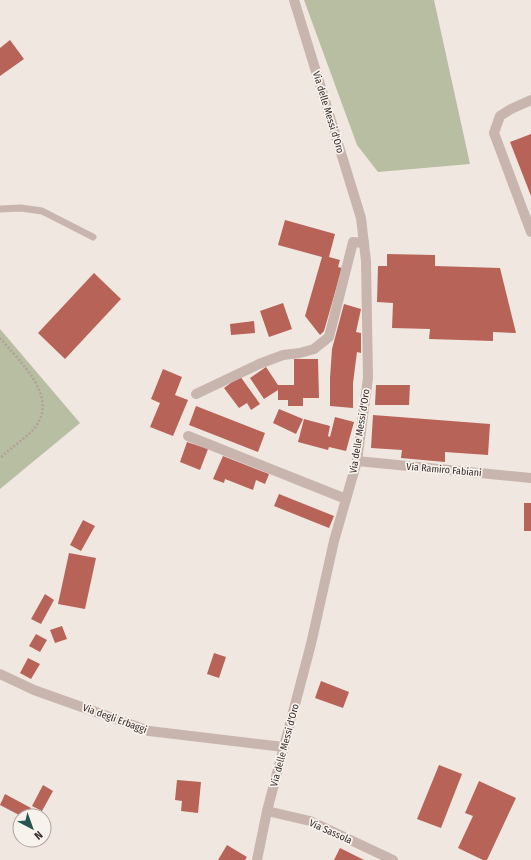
<svg xmlns="http://www.w3.org/2000/svg" width="531" height="860" viewBox="0 0 531 860" font-family="'Fira Sans Condensed',sans-serif">
	<style>
		.green { fill: #b8bea2 }
		.building { fill: #b86357 }
		.lines { fill: none; stroke-linecap: round; stroke-linejoin: round }
		.path { stroke: #b3a098; stroke-width: 2.5; stroke-dasharray: 2 2; stroke-linecap: butt }
		.lane { stroke: #c8b6ae; stroke-width: 7 }
		.street { stroke: #c8b6ae; stroke-width: 10 }
		.labels { text-anchor: middle; stroke-width: 3.5; stroke-linejoin: round; paint-order: stroke }
		.street-label { font-size: 10px; fill: #372d2b; stroke: #f8f2ed }
	</style>
	<rect width="100%" height="100%" fill="#f1e7e1"/>
	<!-- green -->
	<g class="green">
		<polygon points="304,0 434,0 470,164 378,172 357,145"/>
		<polygon points="0,329 80,423 0,489"/>
	</g>
	<!-- building -->
	<g class="building">
		<polygon points="10,40 24,59 0,76 0,48"/>
		<polygon points="531,134 531,196 510,142"/>
		<polygon points="285,220 335,234 329,257 340,260 338,267 342,268 324,331 320,335 305,316 322,257 278,245"/>
		<polygon points="387,254 435,255 435,266 500,268 516,333 493,332 493,341 429,339 430,329 392,328 393,303 377,302 378,266 387,266"/>
		<polygon points="94,273 121,299 65,359 38,333"/>
		<polygon points="283,303 292,329 269,337 260,311"/>
		<polygon points="344,304 361,309 356,332 361,333 361,353 357,352 353,383 353,408 330,406 330,378 332,349"/>
		<polygon points="254,321 255,333 231,335 230,324"/>
		<polygon points="294,359 318,359 319,398 303,398 303,406 288,406 288,400 278,400 278,390 264,399 250,378 266,367 278,385 294,385"/>
		<polygon points="163,369 182,377 175,395 188,400 173,436 150,427 160,403 151,399"/>
		<polygon points="240,376 260,404 251,410 247,403 239,408 224,388"/>
		<polygon points="376,385 410,385 409,405 375,405"/>
		<polygon points="196,406 265,433 258,452 189,425"/>
		<polygon points="279,409 303,419 296,434 273,423"/>
		<polygon points="373,415 490,424 488,455 445,452 445,462 401,458 402,450 371,448"/>
		<polygon points="335,417 354,422 346,451 329,447 328,450 298,442 304,419 330,426 328,436 330,437"/>
		<polygon points="187,442 208,449 200,470 180,462"/>
		<polygon points="223,456 269,474 265,484 256,480 253,490 225,479 224,483 213,479"/>
		<polygon points="279,494 334,516 329,528 274,506"/>
		<rect x="524" y="503" width="7" height="28"/>
		<polygon points="83,520 95,526 81,551 70,545"/>
		<polygon points="69,553 96,558 85,609 58,604"/>
		<polygon points="45,594 54,600 41,624 31,619"/>
		<polygon points="62,626 67,639 55,643 50,630"/>
		<polygon points="36,634 47,640 40,652 29,646"/>
		<polygon points="214,653 226,657 219,678 207,674"/>
		<polygon points="28,658 40,664 31,679 20,673"/>
		<polygon points="321,681 349,692 343,708 315,698"/>
		<polygon points="439,765 462,774 441,828 417,819"/>
		<polygon points="177,780 201,782 198,813 181,811 182,801 175,800"/>
		<polygon points="479,781 516,798 487,860 483,860 458,848 473,816 465,813"/>
		<polygon points="43,785 53,791 42,811 32,806"/>
		<polygon points="5,794 31,808 26,816 21,816 0,805"/>
		<polygon points="227,845 247,857 245,860 218,860"/>
		<polygon points="340,848 364,860 334,860"/>
	</g>
	<g class="lines">
		<!-- path -->
		<path class="path" d="M0,338c21,25 63,62 31,94 -10,9 -21,17 -31,26"/>
		<!-- lane -->
		<polyline class="lane" points="0,209 21,208 42,211 93,237"/>
		<!-- street -->
		<g class="street">
			<polyline points="531,100 511,109 500,116 494,133 531,232"/>
			<polyline points="196,394 259,364 283,355 300,353 314,349 329,337 353,242 364,243"/>
			<polyline points="188,436 346,499"/>
			<polyline points="357,461 531,478"/>
			<polyline points="0,674 34,690 149,731 284,747"/>
			<polyline points="267,811 310,821 393,860"/>
			<polyline points="257,860 267,811 311,644 334,541 357,461 368,378 366,261 361,218 294,0"/>
		</g>
	</g>
	<g class="labels">
		<!-- street labels -->
		<g class="street-label">
			<text transform="translate(329 112) rotate(73)" y="4">Via delle Messi d'Oro</text>
			<text transform="translate(359 431) rotate(-81)" y="4">Via delle Messi d'Oro</text>
			<text transform="translate(444 469) rotate(5)" y="4">Via Ramiro Fabiani</text>
			<text transform="translate(115 718) rotate(20)" y="4">Via degli Erbaggi</text>
			<text transform="translate(284 745) rotate(-75)" y="4">Via delle Messi d'Oro</text>
			<text transform="translate(331 831) rotate(24)" y="4">Via Sassola</text>
		</g>
	</g>
	<!-- north arrow -->
	<g transform="translate(32 828) rotate(139)"><circle r="19" fill="#f8f2ed" stroke="#aba39f"/>
	<path d="M0-3L7 15L0 10L-7 15Z" fill="#255451"/>
	<text y="-6" font-size="11" font-weight="bold" text-anchor="middle" fill="#372d2b">N</text>
	</g>
</svg>
